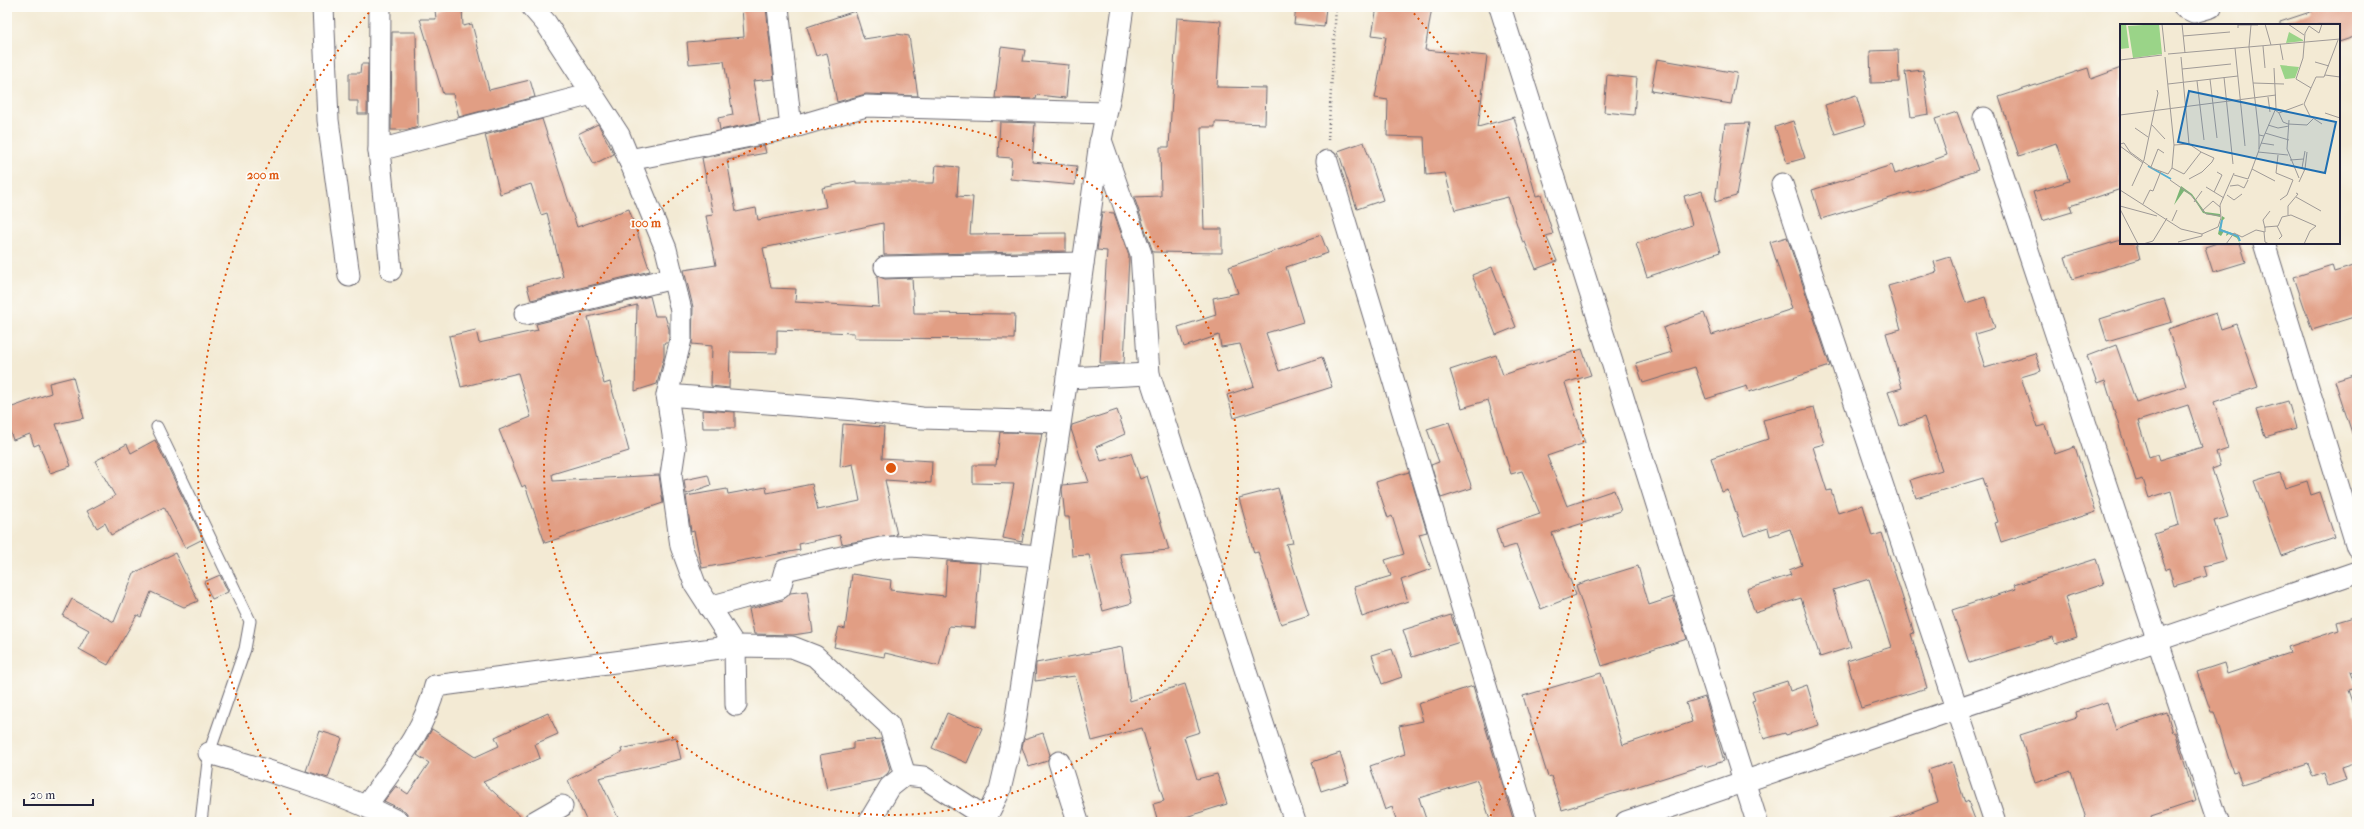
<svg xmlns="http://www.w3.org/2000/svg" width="2364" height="829" viewBox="0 0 2364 829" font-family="'IM FELL French Canon',serif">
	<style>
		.building { fill: #e19e84; fill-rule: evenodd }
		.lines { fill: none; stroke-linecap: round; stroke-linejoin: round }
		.lane-casing { stroke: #6b6871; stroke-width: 13 }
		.street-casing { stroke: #6b6871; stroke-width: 23 }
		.path { stroke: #6b6871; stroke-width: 2.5; stroke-dasharray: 1 3; stroke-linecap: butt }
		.lane { stroke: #fff; stroke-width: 11 }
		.street { stroke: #fff; stroke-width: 21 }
		.ring { fill: none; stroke: #de560e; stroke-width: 2; stroke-dasharray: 2 4 }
		.inset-river { fill: none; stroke: #54aed1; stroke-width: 2 }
		.inset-road { fill: none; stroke: #9f9a97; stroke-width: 1 }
		.view { fill: #1f6fb2; fill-opacity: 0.15; stroke: #1f6fb2; stroke-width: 2 }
		.inset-edge { fill: none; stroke: #22223b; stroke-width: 2 }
		.centre { fill: #de560e; stroke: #fdfcf7; stroke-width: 2 }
		.ring-label { font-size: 12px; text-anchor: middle; font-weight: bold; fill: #de560e; stroke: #fdfcf7; stroke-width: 3.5; stroke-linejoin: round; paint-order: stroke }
	</style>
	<rect width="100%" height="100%" fill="#fdfcf7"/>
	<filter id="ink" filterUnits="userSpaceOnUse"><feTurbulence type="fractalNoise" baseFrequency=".025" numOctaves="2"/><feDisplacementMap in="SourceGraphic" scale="8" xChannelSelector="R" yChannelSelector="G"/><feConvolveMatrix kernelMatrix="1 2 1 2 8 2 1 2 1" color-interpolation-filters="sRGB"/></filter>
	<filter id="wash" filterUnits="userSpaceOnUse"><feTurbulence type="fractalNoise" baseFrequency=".012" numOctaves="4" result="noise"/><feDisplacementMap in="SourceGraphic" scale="16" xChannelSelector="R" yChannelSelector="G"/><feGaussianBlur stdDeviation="0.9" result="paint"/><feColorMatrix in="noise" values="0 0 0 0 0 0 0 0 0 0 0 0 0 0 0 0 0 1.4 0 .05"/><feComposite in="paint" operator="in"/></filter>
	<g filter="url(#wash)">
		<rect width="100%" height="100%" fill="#f3ead4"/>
		<g id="blocks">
			<!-- building -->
			<g class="building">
				<polygon points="450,7 462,7 463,26 472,24 489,90 530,80 535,97 459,117 453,94 443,94 420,19 436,19 435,10"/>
				<polygon points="742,7 766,7 774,79 753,81 760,122 720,130 718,118 733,115 724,61 689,64 687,42 744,37"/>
				<polygon points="1296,7 1326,7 1324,27 1294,24"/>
				<polygon points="1377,7 1432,7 1425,50 1487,56 1478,127 1514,117 1536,196 1541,195 1553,234 1546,236 1557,261 1536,269 1525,242 1523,243 1508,197 1455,210 1445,173 1426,175 1424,137 1387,136 1388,100 1375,98 1386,37 1372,35"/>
				<polygon points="2311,7 2357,7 2357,36 2339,42 2339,25 2280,25 2280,22 2313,11"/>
				<polygon points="855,11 864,39 897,34 909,36 918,96 866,94 837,102 827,53 816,56 807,27"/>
				<polygon points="1177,18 1221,21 1217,87 1266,88 1265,124 1215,122 1215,127 1201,127 1204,229 1222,229 1222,253 1153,252 1134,197 1161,196 1160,147 1169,147"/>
				<polygon points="392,32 416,32 418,127 408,130 391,130"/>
				<polygon points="1001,47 1025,50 1023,61 1069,65 1066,98 1037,95 1036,99 995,98"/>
				<polygon points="1898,50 1899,82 1871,83 1870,51"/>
				<polygon points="1657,59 1737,73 1731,104 1651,91"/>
				<polygon points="361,64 368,64 367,114 358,114 358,101 349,101 349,73 360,73"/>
				<polygon points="2088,68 2091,79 2121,68 2121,189 2070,206 2072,212 2042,221 2033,192 2069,181 2056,143 2019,156 1999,97"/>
				<polygon points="1923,70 1929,114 1911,117 1905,72"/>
				<polygon points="1607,75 1637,78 1634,115 1604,112"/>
				<polygon points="1856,95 1865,125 1835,134 1825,105"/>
				<polygon points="1957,112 1978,170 1910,194 1910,192 1821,219 1812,190 1892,165 1895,174 1947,155 1935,119"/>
				<polygon points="542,119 577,227 629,209 650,271 531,300 527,286 563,277 547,213 541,215 531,184 500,194 485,135"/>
				<polygon points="1793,121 1805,158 1787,163 1775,127"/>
				<polygon points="1000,122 1035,123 1032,162 1077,166 1075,185 1010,179 1012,158 998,157"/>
				<polygon points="1749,123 1736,196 1715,202 1725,124"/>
				<polygon points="598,124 614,154 594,164 578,134"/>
				<polygon points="1364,142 1383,200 1357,209 1338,151"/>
				<polygon points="764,145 766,153 727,160 736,212 756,208 758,220 826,207 822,188 856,181 856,183 934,183 936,165 959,167 957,196 973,197 970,234 1066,233 1066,251 884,255 883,223 763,248 771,288 796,289 795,302 879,307 877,276 885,279 912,278 914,313 1015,314 1014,339 854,338 854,333 777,330 777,353 730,352 729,388 711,386 712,346 692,344 693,307 684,270 716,265 706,216 713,215 702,158"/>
				<polygon points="1702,191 1720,252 1647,277 1636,244 1692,225 1684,196"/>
				<polygon points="1102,212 1114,213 1129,256 1124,363 1100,363 1107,251 1097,250"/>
				<polygon points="1321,235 1328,253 1286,267 1303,322 1266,333 1279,371 1322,357 1332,387 1234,418 1227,395 1254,386 1240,344 1221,347 1219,335 1184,347 1178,327 1216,315 1213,298 1238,293 1229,267"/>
				<polygon points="1787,237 1830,366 1749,392 1747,386 1706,399 1695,367 1643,383 1636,363 1672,352 1663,328 1704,313 1712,335 1792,309 1770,242"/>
				<polygon points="2121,240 2121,243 2136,243 2140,259 2072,279 2065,257"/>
				<polygon points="2217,243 2240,243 2246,262 2213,272 2205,247"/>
				<polygon points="1950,257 1966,303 1985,297 1995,328 1975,334 1985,368 2035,353 2041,371 2021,377 2037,427 2045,425 2055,454 2075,447 2096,512 2001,542 1995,523 1998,522 1983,478 1916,498 1910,480 1942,470 1924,417 1900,426 1888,392 1902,388 1886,333 1901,329 1888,286 1937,272 1934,262"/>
				<polygon points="2332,265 2334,272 2357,265 2357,316 2312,330 2294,277"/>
				<polygon points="1492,267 1516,327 1496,335 1472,275"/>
				<polygon points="650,296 655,316 665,316 669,329 669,338 668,343 664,343 664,357 657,384 635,391 637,305 588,317 604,384 610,382 629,451 552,474 553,481 659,475 663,503 545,543 525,485 522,487 499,430 531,417 518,373 461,387 449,336 476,330 479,343 538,330 536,324"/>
				<polygon points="2164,299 2172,322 2107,341 2100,319"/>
				<path d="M2216,313l5,16 15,-5 22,63 -44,15 14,47 -12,4 4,13 -8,3 16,48 -14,4 12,39 -22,6 3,10 -33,10 -5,-18 -3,1 -12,-36 25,-8 -8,-34 -22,7 -6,-19 -7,2 -31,-100 -8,3 -10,-28 29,-11 20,57 50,-16 -18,-57zM2188,405l14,42 -42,13 -2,-6 -9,3 -11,-36z"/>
				<polygon points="1582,349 1591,375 1565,383 1585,443 1547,456 1567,506 1614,490 1621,511 1552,533 1576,595 1541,609 1516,545 1502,549 1496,529 1540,514 1522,471 1511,474 1488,400 1462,408 1450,370 1496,355 1503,375"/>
				<polygon points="2357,374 2357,436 2353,436 2335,381"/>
				<polygon points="73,377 84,418 56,424 71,466 50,473 39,444 34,446 30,434 13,440 7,423 7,409 51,393 49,383"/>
				<polygon points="2288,401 2296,428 2265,437 2256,410"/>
				<polygon points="1814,407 1824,444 1813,447 1827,491 1831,490 1838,513 1863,505 1872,536 1882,533 1914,633 1911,634 1927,688 1861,708 1847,661 1891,647 1869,579 1833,590 1851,647 1820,657 1801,598 1755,613 1747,589 1791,575 1789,570 1802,565 1790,529 1770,536 1768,528 1744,536 1728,490 1722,492 1711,458 1768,439 1763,420"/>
				<polygon points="702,410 735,412 735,428 703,428"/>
				<polygon points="1117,410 1125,434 1096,447 1101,461 1131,453 1140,479 1147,476 1169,550 1120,554 1132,603 1103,611 1089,555 1072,556 1069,517 1065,517 1062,489 1063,485 1089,482 1071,429 1072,425"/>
				<polygon points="1449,422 1472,488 1441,498 1431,465 1439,462 1427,429"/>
				<polygon points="843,424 884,427 882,458 932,461 931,483 885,480 897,535 842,544 840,535 799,544 800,550 702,568 694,531 691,532 686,496 727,489 728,494 766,487 767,493 812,484 818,510 860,501 853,464 840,467"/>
				<polygon points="1000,432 1042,433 1022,542 1003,538 1014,484 973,483 973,465 996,465"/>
				<polygon points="155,440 203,539 185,548 164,507 111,535 105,523 97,528 87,511 115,496 95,461 127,444 131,453"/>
				<polygon points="1409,472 1427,532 1419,534 1431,569 1401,580 1408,601 1362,617 1354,587 1391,576 1385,560 1404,554 1392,516 1388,518 1376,482"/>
				<polygon points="2280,473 2285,488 2307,481 2311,495 2320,492 2335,538 2281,556 2254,481"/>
				<polygon points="708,475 711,485 686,494 684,480"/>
				<polygon points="1278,488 1293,543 1286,544 1309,615 1281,624 1258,552 1254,553 1239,498"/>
				<polygon points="175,553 198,601 184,607 151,592 141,617 137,615 108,665 79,649 89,630 63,616 72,599 114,622 134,573"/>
				<polygon points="2096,559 2104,584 2065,597 2077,637 2055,644 2053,637 1969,663 1952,610 2016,589 2014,585"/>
				<polygon points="947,561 980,563 975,628 949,626 939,666 885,653 884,657 834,647 839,627 845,629 852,574 891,580 890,590 945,596"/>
				<polygon points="1638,566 1649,605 1673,597 1687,639 1602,666 1576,585"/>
				<polygon points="220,575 228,592 212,599 204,582"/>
				<polygon points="807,591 813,632 793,635 754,634 749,609 783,600 790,593"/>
				<polygon points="1451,615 1460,642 1412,657 1403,630"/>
				<polygon points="2357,616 2357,673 2350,671 2356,688 2348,690 2357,717 2357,762 2342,767 2346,780 2328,786 2324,773 2313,777 2308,764 2242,785 2237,771 2233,772 2214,712 2211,712 2197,672 2224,663 2227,674 2290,653 2288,647 2339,630 2337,622"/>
				<polygon points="1122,647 1130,701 1185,684 1200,732 1184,737 1197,779 1217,774 1227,804 1170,822 1158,822 1153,804 1164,801 1142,728 1092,741 1075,676 1035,681 1036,663"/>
				<polygon points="1392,649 1402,677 1382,684 1372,655"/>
				<polygon points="1601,673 1623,745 1692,722 1686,703 1705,697 1724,761 1705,767 1705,765 1562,810 1551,776 1548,777 1523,696"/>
				<polygon points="1787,681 1790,691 1807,685 1819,725 1786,735 1785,733 1764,739 1752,701 1755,700 1752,692"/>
				<polygon points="1473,686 1514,822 1491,822 1477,780 1419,798 1427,822 1397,822 1392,807 1385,810 1370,766 1405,754 1399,726 1423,721 1418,704"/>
				<polygon points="2107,702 2116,730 2167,713 2173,733 2175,732 2196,801 2151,816 2152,822 2087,822 2071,771 2035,783 2020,735 2077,717 2076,712"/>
				<polygon points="548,713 558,734 535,744 540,758 483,782 523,819 522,822 411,822 409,816 405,811 384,801 396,786 408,794 429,763 417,755 432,729 475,757 499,746 495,737"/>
				<polygon points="947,713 982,728 967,763 932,748"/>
				<polygon points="320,731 342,738 328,778 306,771"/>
				<polygon points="1043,733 1050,755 1047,761 1029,767 1022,747 1024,739"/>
				<polygon points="676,737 681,759 599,778 620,822 587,822 568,780 622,752 621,749"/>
				<polygon points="881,739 890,769 888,773 881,779 827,790 820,755 853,749 853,742"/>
				<polygon points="1340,753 1349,782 1321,791 1312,762"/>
				<polygon points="1952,762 1965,803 1968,801 1976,822 1890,822 1890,820 1938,802 1928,770"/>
			</g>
		</g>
	</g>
	<g filter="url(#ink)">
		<use href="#blocks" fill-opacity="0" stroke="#6b6871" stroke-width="1"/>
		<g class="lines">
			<defs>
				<polyline id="lane" points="157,427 250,621 245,649 209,753 201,822"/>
				<g id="street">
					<polyline points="323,7 328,120 349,276"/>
					<polyline points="380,7 379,150 391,270"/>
					<polyline points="532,7 546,23 619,135 666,249 681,310 681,339 667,395 675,448 671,475 681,546 695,584 735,646 736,705"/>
					<polyline points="778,7 791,128"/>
					<polyline points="1123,7 1112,85 1101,140 1141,254 1149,374 1295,822"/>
					<polyline points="1500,7 1757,822"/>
					<polyline points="2184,7 2194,12 2211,7"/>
					<polyline points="1984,118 2218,822"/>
					<polyline points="1100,142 1067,378 1149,374"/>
					<polyline points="379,150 592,94"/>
					<polyline points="629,160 791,128 866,106 1106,113"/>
					<polyline points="1327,161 1527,822"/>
					<polyline points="1782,184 1995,822"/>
					<polyline points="2264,243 2357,547"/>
					<polyline points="885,267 1083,263"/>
					<polyline points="525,314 673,278"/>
					<polyline points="667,395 855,410 922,418 1060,422"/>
					<polyline points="709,607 780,588 785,570 881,548 911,546 1040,556"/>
					<path d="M209,753c65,19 129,38 190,69"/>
					<polyline points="1059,762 1078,822"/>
					<path d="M366,806c27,-38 59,-75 69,-120l300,-40 57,1 23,9 74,69 16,50"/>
					<polyline points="534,822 562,806"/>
					<polyline points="869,822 890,787 905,775 923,777 985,817"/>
					<polyline points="984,822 1000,790 1014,730 1067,378"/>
					<polyline points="1626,822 2357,572"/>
				</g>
			</defs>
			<!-- lane casing -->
			<use href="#lane" class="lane-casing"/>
			<!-- street casing -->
			<use href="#street" class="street-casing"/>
			<!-- path -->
			<polyline class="path" points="1328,140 1336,7"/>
			<!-- lane -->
			<use href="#lane" class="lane"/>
			<!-- street -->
			<use href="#street" class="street"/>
		</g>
	</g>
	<!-- distance rings -->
	<g class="ring">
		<circle cx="891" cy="468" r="347"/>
		<path d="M294 820A693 693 0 0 1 372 9M1410 9A693 693 0 0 1 1488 820"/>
	</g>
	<!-- overview -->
	<g transform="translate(2120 24)">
		<rect width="220" height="220" fill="#f3ead4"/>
		<path d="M0,0h6l3,24 -9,1zM39,0l3,30 -29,4 -5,-32zM169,8l14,8v1l-17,2zM160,41l19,2 -4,11 -10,1z" fill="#9ad488"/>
		<path d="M61,162l11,8 13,18 15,2v3l-17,-4 -11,-17 -8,-5 -10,14zM102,192l3,2 -3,3 -1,8 16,6 3,9 -3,-6 -8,-4 -3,2 1,-4 -3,-1 -3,5 -3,-2z" fill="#7bb674"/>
		<path class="inset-river" d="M28,142l23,13M102,196l-2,10 18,6 2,5"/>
		<path class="inset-road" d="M42,0l3,28M62,0l3,29M145,0l6,21M168,0l16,11M202,0l-3,9 -10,-7 -4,7 -2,25 -7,21 15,9 5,-11h8l14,-37M131,1l-2,22 10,88v15l-7,19M118,4v-3h20M63,12l47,-4M160,20l3,16M143,22l2,22M115,24l10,98M48,30l172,-15M45,33l9,88 -2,23M61,33l8,87M0,36l42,-5M195,38l14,4M62,45l49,-5M205,51l15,2M104,53l9,87M90,55l7,59M77,57l7,59M133,59l31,1M48,60l70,-8M191,64l-7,16 6,12 12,8M148,73l2,15M155,86l4,3 24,-9M159,89l4,9 5,2 19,1 6,-6M205,89l15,5M0,91l156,-20M169,96l-2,29 12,29M31,100l14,15M148,101l10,3 11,-2M15,104l13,9M145,109l24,7M139,111l5,1 -5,13M144,112l12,-28 -2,-40M141,119l13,2M0,120l4,-1 6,9 22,16 16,6 4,-6 12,6 17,-22 -12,-8 -15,1M0,122l23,17M185,127l-3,17 3,2M138,128l30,3M158,131l-2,18 17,7 -6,15 -7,5M170,136l14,-1M31,143l7,-18 6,4M114,151l14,4 4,-10 23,12M69,155l13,-7 10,-10 2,-4 -13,-6M50,156l20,14 16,20 15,2M179,158l6,-13 2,-17M12,162l12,-26 14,-67 -1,-3M110,162l8,-1 6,3 4,-8M86,163l18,11M0,166l61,39 21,5 16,-7 3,-9 -1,-13 14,-32M94,168l8,-17 -5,-3M107,171l7,5 8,-6M176,173l25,14M74,178l8,-11M23,180l7,-14 3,1 8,-20M0,182l37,10M0,185l18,35M82,187l11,-10 7,6M168,191v-9l10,-12 -2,-1M52,197l5,-11M157,202l5,10 -3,3M145,204l-2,-8 7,-9M144,208l1,10 4,2M58,218l24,-6v-2M23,220l10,-3 14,-23M106,220l8,-11 8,4 14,-7 9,2v-5l13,-1 4,-9 9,-2 25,11 -6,5 -6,13"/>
		<path class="view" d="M69,67l147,31 -11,51 -147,-31z"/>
		<rect width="220" height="220" class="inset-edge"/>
	</g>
	<circle cx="891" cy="468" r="6" class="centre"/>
	<g class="ring-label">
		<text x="263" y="179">200 m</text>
		<text x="646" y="227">100 m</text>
	</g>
	<!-- margin -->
	<rect width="2364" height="829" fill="none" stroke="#fdfcf7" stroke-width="24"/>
	<!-- scale -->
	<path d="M24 799v6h69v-6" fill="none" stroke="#22223b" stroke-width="2"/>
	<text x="30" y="799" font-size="12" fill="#22223b" stroke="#fdfcf7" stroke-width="3" paint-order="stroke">20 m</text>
</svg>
